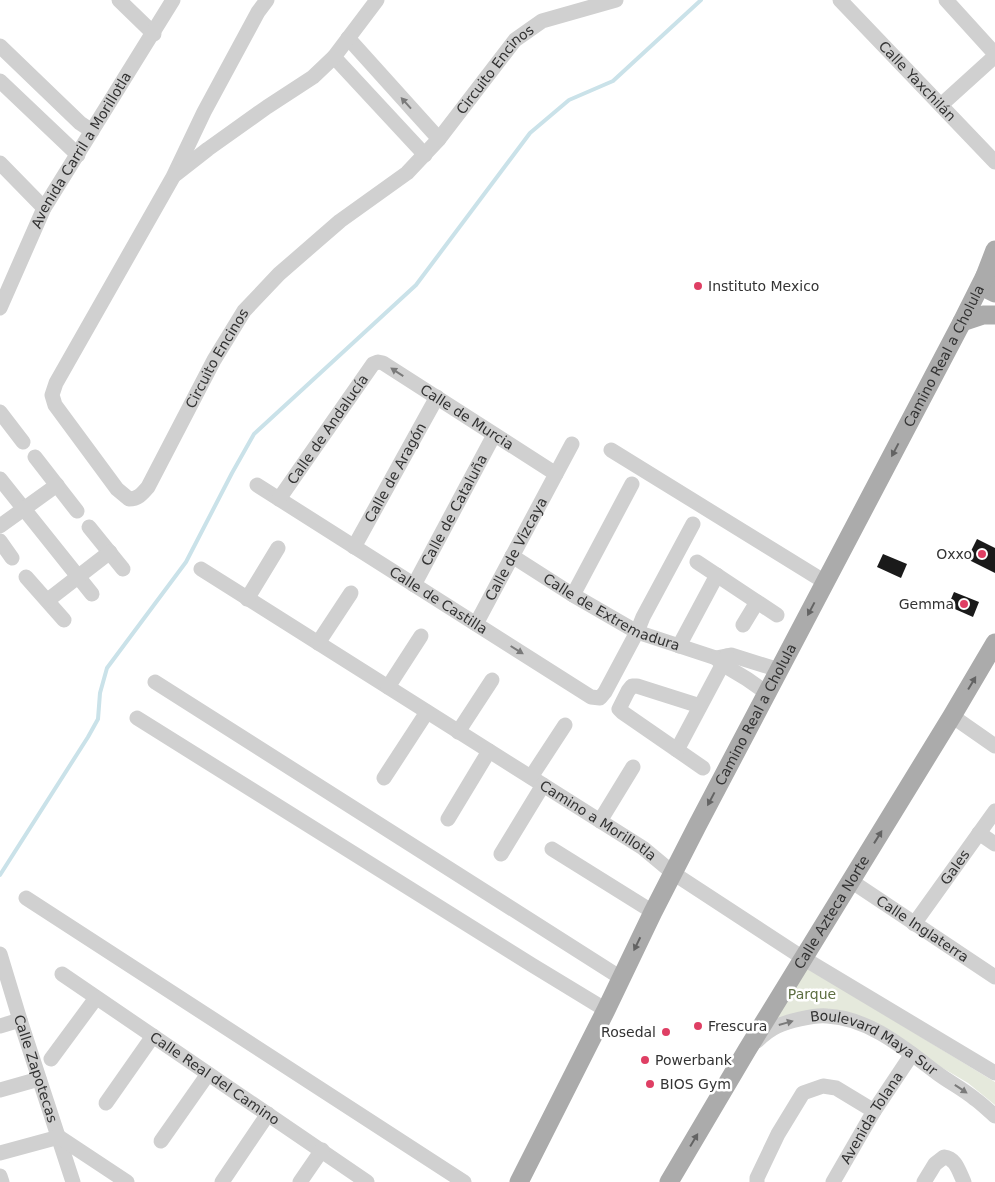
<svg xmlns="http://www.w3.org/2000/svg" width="995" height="1182" viewBox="0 0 995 1182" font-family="'DejaVu Sans',sans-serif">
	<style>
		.green { fill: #e5e9dc }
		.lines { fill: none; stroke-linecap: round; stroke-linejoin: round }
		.stream { stroke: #cae2e9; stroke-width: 4 }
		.building { fill: #1a1a1a }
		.minor { stroke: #d0d0d0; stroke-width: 15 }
		.major { stroke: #ababab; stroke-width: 19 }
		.oneway { fill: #7a7a7a }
		.oneway2 { fill: #636363 }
		.poi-dot { fill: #df3f64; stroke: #fff; stroke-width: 2 }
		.labels { text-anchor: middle; stroke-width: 5; stroke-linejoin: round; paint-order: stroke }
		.street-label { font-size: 14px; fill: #333; stroke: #fff }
		.poi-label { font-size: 14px; fill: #333; stroke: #fff; text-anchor: start }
		.park-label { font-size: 14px; fill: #5d6e41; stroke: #fff }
	</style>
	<rect width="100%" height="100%" fill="#fff"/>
	<!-- green -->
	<polygon class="green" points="806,967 995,1082 995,1105 968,1083 929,1060 847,1014 773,1023"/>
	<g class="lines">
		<!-- stream -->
		<polyline class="stream" points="0,875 88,737 98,719 100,693 107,668 186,562 232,473 254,434 416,285 530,133 569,100 613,81 701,0"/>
	</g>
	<!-- building -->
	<g class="building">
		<polygon points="977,539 995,548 995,573 967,559"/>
		<polygon points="883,554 907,564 901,578 877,567"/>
		<polygon points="954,592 979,602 973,617 948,606"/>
	</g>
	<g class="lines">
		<!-- minor -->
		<g class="minor">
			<polyline points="119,0 154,34"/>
			<path id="s1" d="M267,0l-9,12 -54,100 -31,65 -117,206 -4,12 3,10 62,84 12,10c9,0 13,-5 19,-12l66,-127 30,-49 35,-37 61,-53 67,-48 32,-34 76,-99 27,-19 74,-21"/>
			<path id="s2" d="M840,0l155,162"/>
			<polyline points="946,0 995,54"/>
			<polyline points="348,38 439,139"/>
			<polyline points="0,46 80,123 92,131"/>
			<polyline points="334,57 425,155"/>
			<polyline points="0,81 78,155"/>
			<polyline points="941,105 995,56"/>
			<polyline points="0,163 44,208"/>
			<polyline points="176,174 208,149 267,107 313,77 334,57 377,0"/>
			<path id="s3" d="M0,308l44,-100 129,-208"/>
			<polyline points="0,412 23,442"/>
			<polyline points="611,450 825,582"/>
			<polyline points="35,457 77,511"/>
			<polyline points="0,479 92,594"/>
			<path id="s4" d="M257,485l334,212 9,1 5,-6 32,-60 6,-15 50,-93"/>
			<path id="s5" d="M279,499l94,-135 5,-2 5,1 173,111"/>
			<polyline points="0,526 57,485"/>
			<polyline points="89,527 123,569"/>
			<polyline points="0,541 12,558"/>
			<path id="s6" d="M354,547l83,-150"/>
			<path id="s7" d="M512,556l61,39 64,37 79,26 15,-3 48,15"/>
			<polyline points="697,562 777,615"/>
			<path id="s8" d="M201,569l442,279 30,25 130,85 192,115"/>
			<polyline points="26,577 64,620"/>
			<path id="s9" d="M414,585l80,-150"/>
			<polyline points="573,595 632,484"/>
			<polyline points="247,599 278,548"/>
			<polyline points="48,600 110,552"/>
			<path id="s10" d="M476,624l96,-180"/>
			<polyline points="743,625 757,602"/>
			<polyline points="318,643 351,593"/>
			<polyline points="679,646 717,575"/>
			<polyline points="716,658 722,664 747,679 767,693"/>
			<polyline points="155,682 621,978"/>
			<polyline points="388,687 421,636"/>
			<polyline points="700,706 637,686 632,686 628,691 619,709 622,712 703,768"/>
			<polyline points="952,716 995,746"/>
			<polyline points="137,718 532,965 606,1010"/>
			<polyline points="458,732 492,680"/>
			<polyline points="677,750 727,656"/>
			<polyline points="531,777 565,725"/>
			<polyline points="384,778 427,712"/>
			<polyline points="448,819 489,751"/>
			<polyline points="600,821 633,767"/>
			<polyline points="979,833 995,844"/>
			<polyline points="552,849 653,912"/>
			<polyline points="501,854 543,785"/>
			<path id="s11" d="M851,881l144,96"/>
			<polyline points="26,898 464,1182"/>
			<path id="s12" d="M914,924l81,-113"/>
			<path id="s13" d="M0,954l20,66 53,162"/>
			<path id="s14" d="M62,974l305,208"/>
			<polyline points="0,1026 20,1020"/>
			<path id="s15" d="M757,1041c14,-14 25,-18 43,-22 9,-2 18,-4 27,-3 42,2 77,32 110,57 12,9 26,16 38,26 7,5 13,11 20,17"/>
			<polyline points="51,1059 96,998"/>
			<polyline points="0,1090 39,1079"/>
			<polyline points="106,1103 153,1036"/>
			<polyline points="161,1141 208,1074"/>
			<polyline points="0,1153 59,1137 127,1182"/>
			<polyline points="0,1176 2,1182"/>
			<polyline points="222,1182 268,1114"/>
			<polyline points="300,1182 322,1150"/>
			<polyline points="757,1182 757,1178 778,1134 803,1093 823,1086 836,1088 874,1111"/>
			<path id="s16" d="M833,1182l41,-71 38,-57"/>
			<path d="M924,1182l11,-18 9,-7c12,1 15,15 20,25"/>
		</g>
		<!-- major -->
		<g class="major">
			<polyline points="985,276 989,290 995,293"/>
			<polyline points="962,322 983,315 995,315"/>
			<path id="s17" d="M519,1182l87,-172 47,-98 44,-86 265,-504 23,-46 10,-26"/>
			<path id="s18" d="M669,1182l78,-132 205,-334 43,-73"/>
		</g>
	</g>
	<!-- one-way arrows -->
	<defs><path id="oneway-solid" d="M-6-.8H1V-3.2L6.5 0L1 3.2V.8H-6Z" transform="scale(1.25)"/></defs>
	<g class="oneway">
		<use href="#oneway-solid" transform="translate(406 103) rotate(-132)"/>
		<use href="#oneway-solid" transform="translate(397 372) rotate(-147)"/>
		<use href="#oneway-solid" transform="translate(517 650) rotate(32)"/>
		<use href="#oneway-solid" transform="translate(786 1023) rotate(-16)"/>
		<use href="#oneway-solid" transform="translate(961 1089) rotate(34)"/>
	</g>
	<g class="oneway2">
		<use href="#oneway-solid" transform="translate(895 450) rotate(118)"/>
		<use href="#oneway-solid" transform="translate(811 609) rotate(118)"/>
		<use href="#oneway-solid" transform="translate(972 683) rotate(-59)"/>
		<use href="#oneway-solid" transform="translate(711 799) rotate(118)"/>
		<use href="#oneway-solid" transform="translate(878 837) rotate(-58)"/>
		<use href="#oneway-solid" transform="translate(637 944) rotate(116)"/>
		<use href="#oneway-solid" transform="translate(694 1140) rotate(-59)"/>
	</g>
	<!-- markers -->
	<g class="poi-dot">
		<circle cx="698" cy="286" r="5"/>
		<circle cx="982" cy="554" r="5"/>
		<circle cx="964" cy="604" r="5"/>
		<circle cx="698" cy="1026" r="5"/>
		<circle cx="666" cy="1032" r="5"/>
		<circle cx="645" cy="1060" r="5"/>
		<circle cx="650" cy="1084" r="5"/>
	</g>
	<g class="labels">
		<!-- street labels -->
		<g class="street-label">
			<text dy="5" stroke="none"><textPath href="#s1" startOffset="1155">Circuito Encinos</textPath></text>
			<text dy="5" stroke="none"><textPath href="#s2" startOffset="112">Calle Yaxchilán</textPath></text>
			<text dy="5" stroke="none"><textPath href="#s3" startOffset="178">Avenida Carril a Morillotla</textPath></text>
			<text dy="5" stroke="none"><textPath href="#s17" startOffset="929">Camino Real a Cholula</textPath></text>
			<text dy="5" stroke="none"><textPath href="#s1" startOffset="750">Circuito Encinos</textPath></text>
			<text dy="5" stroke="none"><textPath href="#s5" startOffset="275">Calle de Murcia</textPath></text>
			<text dy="5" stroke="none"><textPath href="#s5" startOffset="85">Calle de Andalucía</textPath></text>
			<text dy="5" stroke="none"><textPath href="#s6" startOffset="85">Calle de Aragón</textPath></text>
			<text dy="5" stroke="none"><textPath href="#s9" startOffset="85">Calle de Cataluña</textPath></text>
			<text dy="5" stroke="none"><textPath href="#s10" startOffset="85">Calle de Vizcaya</textPath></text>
			<text dy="5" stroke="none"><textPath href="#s4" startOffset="215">Calle de Castilla</textPath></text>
			<text dy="5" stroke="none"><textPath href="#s7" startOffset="115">Calle de Extremadura</textPath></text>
			<text dy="5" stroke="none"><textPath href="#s17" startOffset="524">Camino Real a Cholula</textPath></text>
			<text dy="5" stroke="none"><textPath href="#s8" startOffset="470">Camino a Morillotla</textPath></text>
			<text dy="5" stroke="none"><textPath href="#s12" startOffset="70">Gales</textPath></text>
			<text dy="5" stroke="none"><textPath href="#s18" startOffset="315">Calle Azteca Norte</textPath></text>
			<text dy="5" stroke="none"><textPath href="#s11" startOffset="86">Calle Inglaterra</textPath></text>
			<text dy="5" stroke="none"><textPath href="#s15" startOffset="130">Boulevard Maya Sur</textPath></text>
			<text dy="5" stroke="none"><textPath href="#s13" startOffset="120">Calle Zapotecas</textPath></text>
			<text dy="5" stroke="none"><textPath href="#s14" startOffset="185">Calle Real del Camino</textPath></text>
			<text dy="5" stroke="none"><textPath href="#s16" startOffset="75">Avenida Tolana</textPath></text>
		</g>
		<!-- poi labels -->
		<g class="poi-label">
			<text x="708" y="291">Instituto Mexico</text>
			<text x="972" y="559" text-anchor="end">Oxxo</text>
			<text x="954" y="609" text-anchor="end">Gemma</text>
			<text x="708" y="1031">Frescura</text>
			<text x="656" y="1037" text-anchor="end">Rosedal</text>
			<text x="655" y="1065">Powerbank</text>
			<text x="660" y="1089">BIOS Gym</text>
		</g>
		<!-- park labels -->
		<g class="park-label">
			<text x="812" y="999">Parque</text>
		</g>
	</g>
</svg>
